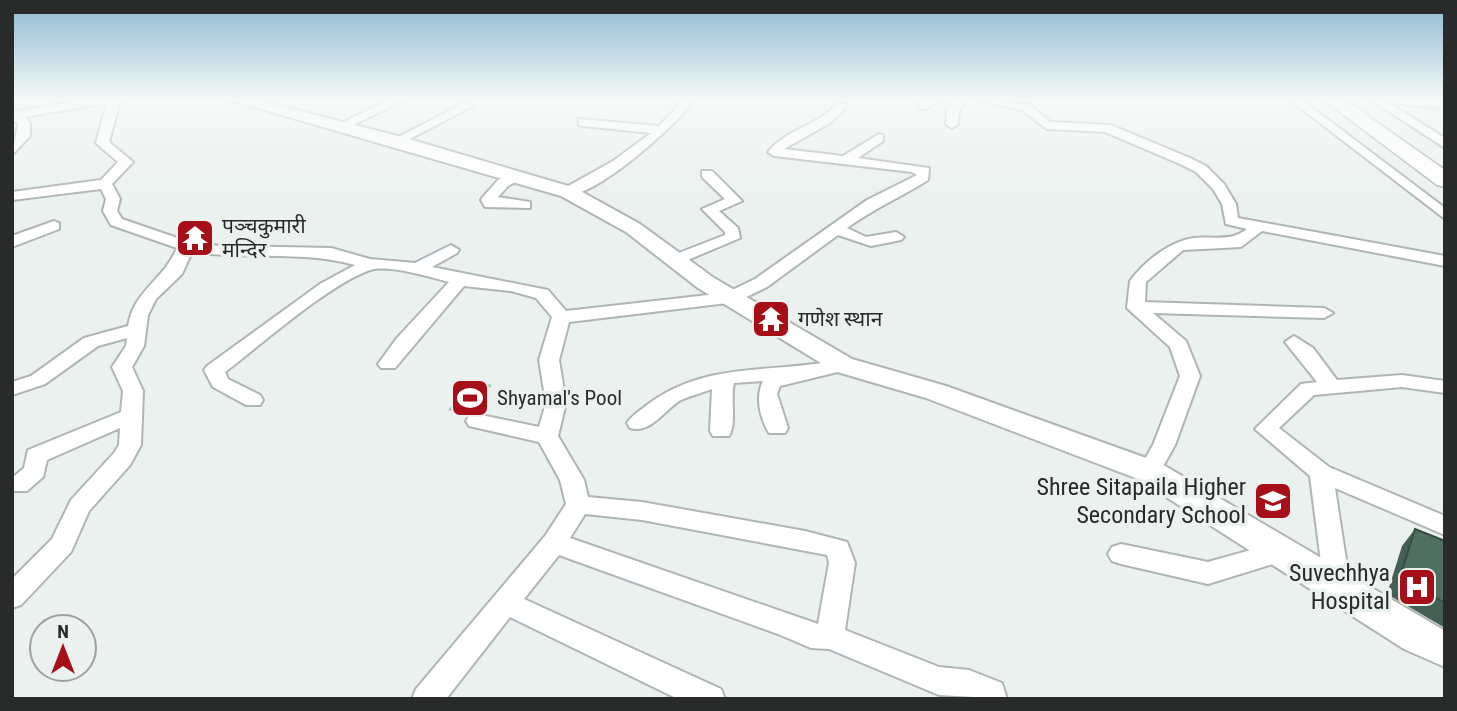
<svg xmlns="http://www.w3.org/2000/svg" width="1457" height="711" viewBox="0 0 1457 711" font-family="'Roboto Condensed','Noto Sans Devanagari',sans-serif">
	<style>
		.water { fill: #9fc2b1 }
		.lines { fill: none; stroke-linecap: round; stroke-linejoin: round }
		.minor-casing { stroke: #afb6b2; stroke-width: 4 }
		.secondary-casing { stroke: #afb6b2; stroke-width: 4 }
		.trunk-casing { stroke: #afb6b2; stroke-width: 3 }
		.minor { fill: #fff; fill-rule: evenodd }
		.secondary { fill: #fff; fill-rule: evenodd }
		.trunk { fill: #fff; fill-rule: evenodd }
		.wall { fill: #445f53 }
		.building { fill: #4f6f60; stroke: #374e43; stroke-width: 2 }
		.labels { text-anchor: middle; stroke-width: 7; stroke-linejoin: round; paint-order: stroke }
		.poi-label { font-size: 21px; fill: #292b2a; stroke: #eaf1ee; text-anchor: start }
		.near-poi-label { font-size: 24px; fill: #292b2a; stroke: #eaf1ee; text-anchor: end }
	</style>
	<rect width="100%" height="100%" fill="#eaf1ee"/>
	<!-- water -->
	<polygon class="water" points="473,381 492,385 466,415 448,410"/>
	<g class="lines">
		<defs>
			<g id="minor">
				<path d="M85,100h35l-11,42 24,20 -21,22 8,15 -3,12 5,8 67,23 31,4 111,2 39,11 45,4 36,-18 8,5 -2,3 -25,14 116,23 18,21 160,-18 29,-14 112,-79 50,-25 -5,-3 -138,-16 -6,-4c18,-23 50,-26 69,-48h8v4l-15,15 -46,26 59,7 36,-22 4,1v6l-25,17 71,10 -1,12c-27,17 -55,29 -81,48l19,9 30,-5 8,5 -3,3 -30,6 -33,-11 -71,52 -31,15 -167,20 -10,38 7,43 -8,33 26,44 4,17 54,5 163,29 42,11 8,21 -10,67 94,37 30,3 33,13 5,16 -68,-4 -110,-46 -18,-1 -33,-14 -219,-79 -35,44 197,90 4,10h-47l-168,-82 -64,82h-34l4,-10 129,-153 21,-32 -6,-24 -21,-38 -70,-16 -3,-5 3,-5 8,-2 62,13 7,-24 -7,-43 13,-43 -16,-19 -25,-7 -47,-5 -69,82h-14l-3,-4 19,-26 52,-56c-19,-5 -61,-18 -79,-12 -42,15 -108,74 -145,102l3,7 32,16 3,5 -3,5h-14l-33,-18 -9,-17 3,-4 113,-82 35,-19c-52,-15 -109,-5 -163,-13l-10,22 -26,25 -8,16 -4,31 -12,21 11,24 -2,54 -11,20 -41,46 -18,41 -50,53 -9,3v-29l40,-40 19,-39 43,-47 5,-8 1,-17 -73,32 -4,17 -16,14h-15v-13l12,-10 4,-18 93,-38 2,-21 -11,-24 14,-21 1,-8 -29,8 -53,38 -33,11v-13l19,-6 53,-38 44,-12c6,-36 35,-45 49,-78l-66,-23 -8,-14 3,-12 -5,-10 -89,11v-8l89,-12 17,-18 -22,-19 11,-40 -82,14 5,6v13l-18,19 6,-31 -6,-5v-7zM585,514l57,6 185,35 2,8 -11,61 -248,-86z"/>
				<polygon points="389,100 404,100 341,131 331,128"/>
				<path d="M684,100h11c-18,24 -102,101 -132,95v-6l50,-28 38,-28 -68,-7 -4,-1v-6l80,7z"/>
				<polygon points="927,100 941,100 926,109 918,109 918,105"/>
				<polygon points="956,100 967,100 959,111 958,124 952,128 946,124 947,110"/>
				<path d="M978,100l52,5 20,17 61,3 79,33 16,8 18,18 12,20 2,14 207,38v10l-183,-35 -21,16 -58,3 -37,32 -1,20 179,6 9,5 -9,5 -171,-5 33,28 14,35 -25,69 -18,32h-16l-3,-6 15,-26 27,-69 -10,-29 -43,-39 3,-27c14,-19 40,-40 64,-43 20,-2 37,4 53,-9l-21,-5 -4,-20 -9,-15 -17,-17 -16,-8 -75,-32 -58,-3 -25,-19z"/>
				<polygon points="1290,100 1302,100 1445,208 1445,219"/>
				<polygon points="1371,100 1384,100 1445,138 1445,148"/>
				<polygon points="1387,100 1445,102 1445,108 1392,103"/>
				<polygon points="463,104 473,106 400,144 390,141"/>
				<polygon points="702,171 712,171 742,201 719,211 738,228 740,238 683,262 671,262 671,256 725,235 725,232 702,209 725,199 702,177"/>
				<polygon points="512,174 524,177 508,186 498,197 530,202 530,208 485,207 481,200 483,197 498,180"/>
				<polygon points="54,221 59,223 59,229 12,247 12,236"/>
				<polygon points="1294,336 1313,348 1337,380 1402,375 1445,381 1445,393 1402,387 1314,395 1279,428 1329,467 1445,516 1445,535 1335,488 1350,586 1346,594 1337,597 1328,594 1324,586 1310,476 1255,429 1301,384 1317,382 1285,342"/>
				<path d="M843,359l10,6 -3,4 -70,17 -3,8 11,34 -3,5h-16c-9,-15 -14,-36 -6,-52l-29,2c-4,16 3,40 -5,53h-16l-3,-5 2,-42c-10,4 -23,7 -33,12 -15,10 -29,33 -49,27l-3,-5c5,-8 13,-12 20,-18 62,-46 127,-30 196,-46z"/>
				<polygon points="1283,541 1292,544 1296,551 1292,558 1208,584 1121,564 1112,561 1108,554 1112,547 1121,544 1208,562"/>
			</g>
			<polygon id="secondary" points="230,100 256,100 402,137 575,188 640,224 714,278 852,359 946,386 1160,463 1445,631 1445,667 1404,649 1138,479 926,398 834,371 698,288 626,232 561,196"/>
			<polygon id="trunk" points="1324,100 1345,100 1445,170 1445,187 1437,185"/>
		</defs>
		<!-- minor casing -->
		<use href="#minor" class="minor-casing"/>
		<!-- secondary casing -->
		<use href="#secondary" class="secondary-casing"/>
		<!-- trunk casing -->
		<use href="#trunk" class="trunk-casing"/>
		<!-- minor -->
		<use href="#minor" class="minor"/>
		<!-- secondary -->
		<use href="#secondary" class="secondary"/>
		<!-- trunk -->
		<use href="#trunk" class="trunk"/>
	</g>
	<!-- wall -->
	<polygon class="wall" points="1415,529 1445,541 1445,628 1387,594 1402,546"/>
	<!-- building -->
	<polygon class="building" points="1415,529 1445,541 1445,603 1400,577"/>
	<!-- sky -->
	<linearGradient id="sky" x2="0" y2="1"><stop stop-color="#8bbad2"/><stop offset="0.5" stop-color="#f6f9f7"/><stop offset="1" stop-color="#f6f9f7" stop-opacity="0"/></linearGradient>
	<rect width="1457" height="200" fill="url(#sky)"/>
	<!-- icons -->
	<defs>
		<symbol id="temple-square" viewBox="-11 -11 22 22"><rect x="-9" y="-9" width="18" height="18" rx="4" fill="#a60f18" stroke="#eaf1ee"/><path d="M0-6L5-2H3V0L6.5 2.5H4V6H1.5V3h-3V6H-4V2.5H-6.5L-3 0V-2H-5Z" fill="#fff"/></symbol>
		<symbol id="stadium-square" viewBox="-11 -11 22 22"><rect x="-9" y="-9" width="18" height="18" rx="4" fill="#a60f18" stroke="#eaf1ee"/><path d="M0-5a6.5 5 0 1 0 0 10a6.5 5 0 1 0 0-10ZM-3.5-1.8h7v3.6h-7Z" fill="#fff"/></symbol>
		<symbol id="school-square" viewBox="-11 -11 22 22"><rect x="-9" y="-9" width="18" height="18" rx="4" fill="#a60f18" stroke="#eaf1ee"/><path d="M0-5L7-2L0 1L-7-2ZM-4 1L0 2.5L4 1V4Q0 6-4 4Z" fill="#fff"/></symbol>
		<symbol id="hospital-square" viewBox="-11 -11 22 22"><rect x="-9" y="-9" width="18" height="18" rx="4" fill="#a60f18" stroke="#eaf1ee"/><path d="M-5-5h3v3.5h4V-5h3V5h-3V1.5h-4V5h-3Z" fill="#fff"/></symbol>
	</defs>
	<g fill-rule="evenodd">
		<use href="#temple-square" x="173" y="216" width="44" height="44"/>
		<use href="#temple-square" x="749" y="297" width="44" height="44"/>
		<use href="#stadium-square" x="448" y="376" width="44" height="44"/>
		<use href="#school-square" x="1251" y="479" width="44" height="44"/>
		<use href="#hospital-square" x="1395" y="565" width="44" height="44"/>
	</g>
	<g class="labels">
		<!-- poi labels -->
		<g class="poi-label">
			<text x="222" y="233">पञ्चकुमारी<tspan x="222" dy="24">मन्दिर</tspan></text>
			<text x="798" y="326">गणेश स्थान</text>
			<text x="497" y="405">Shyamal's Pool</text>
		</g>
		<!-- near-poi labels -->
		<g class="near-poi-label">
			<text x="1246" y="495">Shree Sitapaila Higher<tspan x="1246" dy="28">Secondary School</tspan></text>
			<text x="1390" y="581">Suvechhya<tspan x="1390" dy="28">Hospital</tspan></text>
		</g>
	</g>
	<!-- border -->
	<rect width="1457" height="711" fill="none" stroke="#292b2a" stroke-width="28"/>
	<!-- north arrow -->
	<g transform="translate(63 648)"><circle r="33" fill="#eaf1ee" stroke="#9da2a0" stroke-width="2"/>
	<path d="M0-5L12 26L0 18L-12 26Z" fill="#a60f18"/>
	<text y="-10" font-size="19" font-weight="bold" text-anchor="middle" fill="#292b2a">N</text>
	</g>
</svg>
